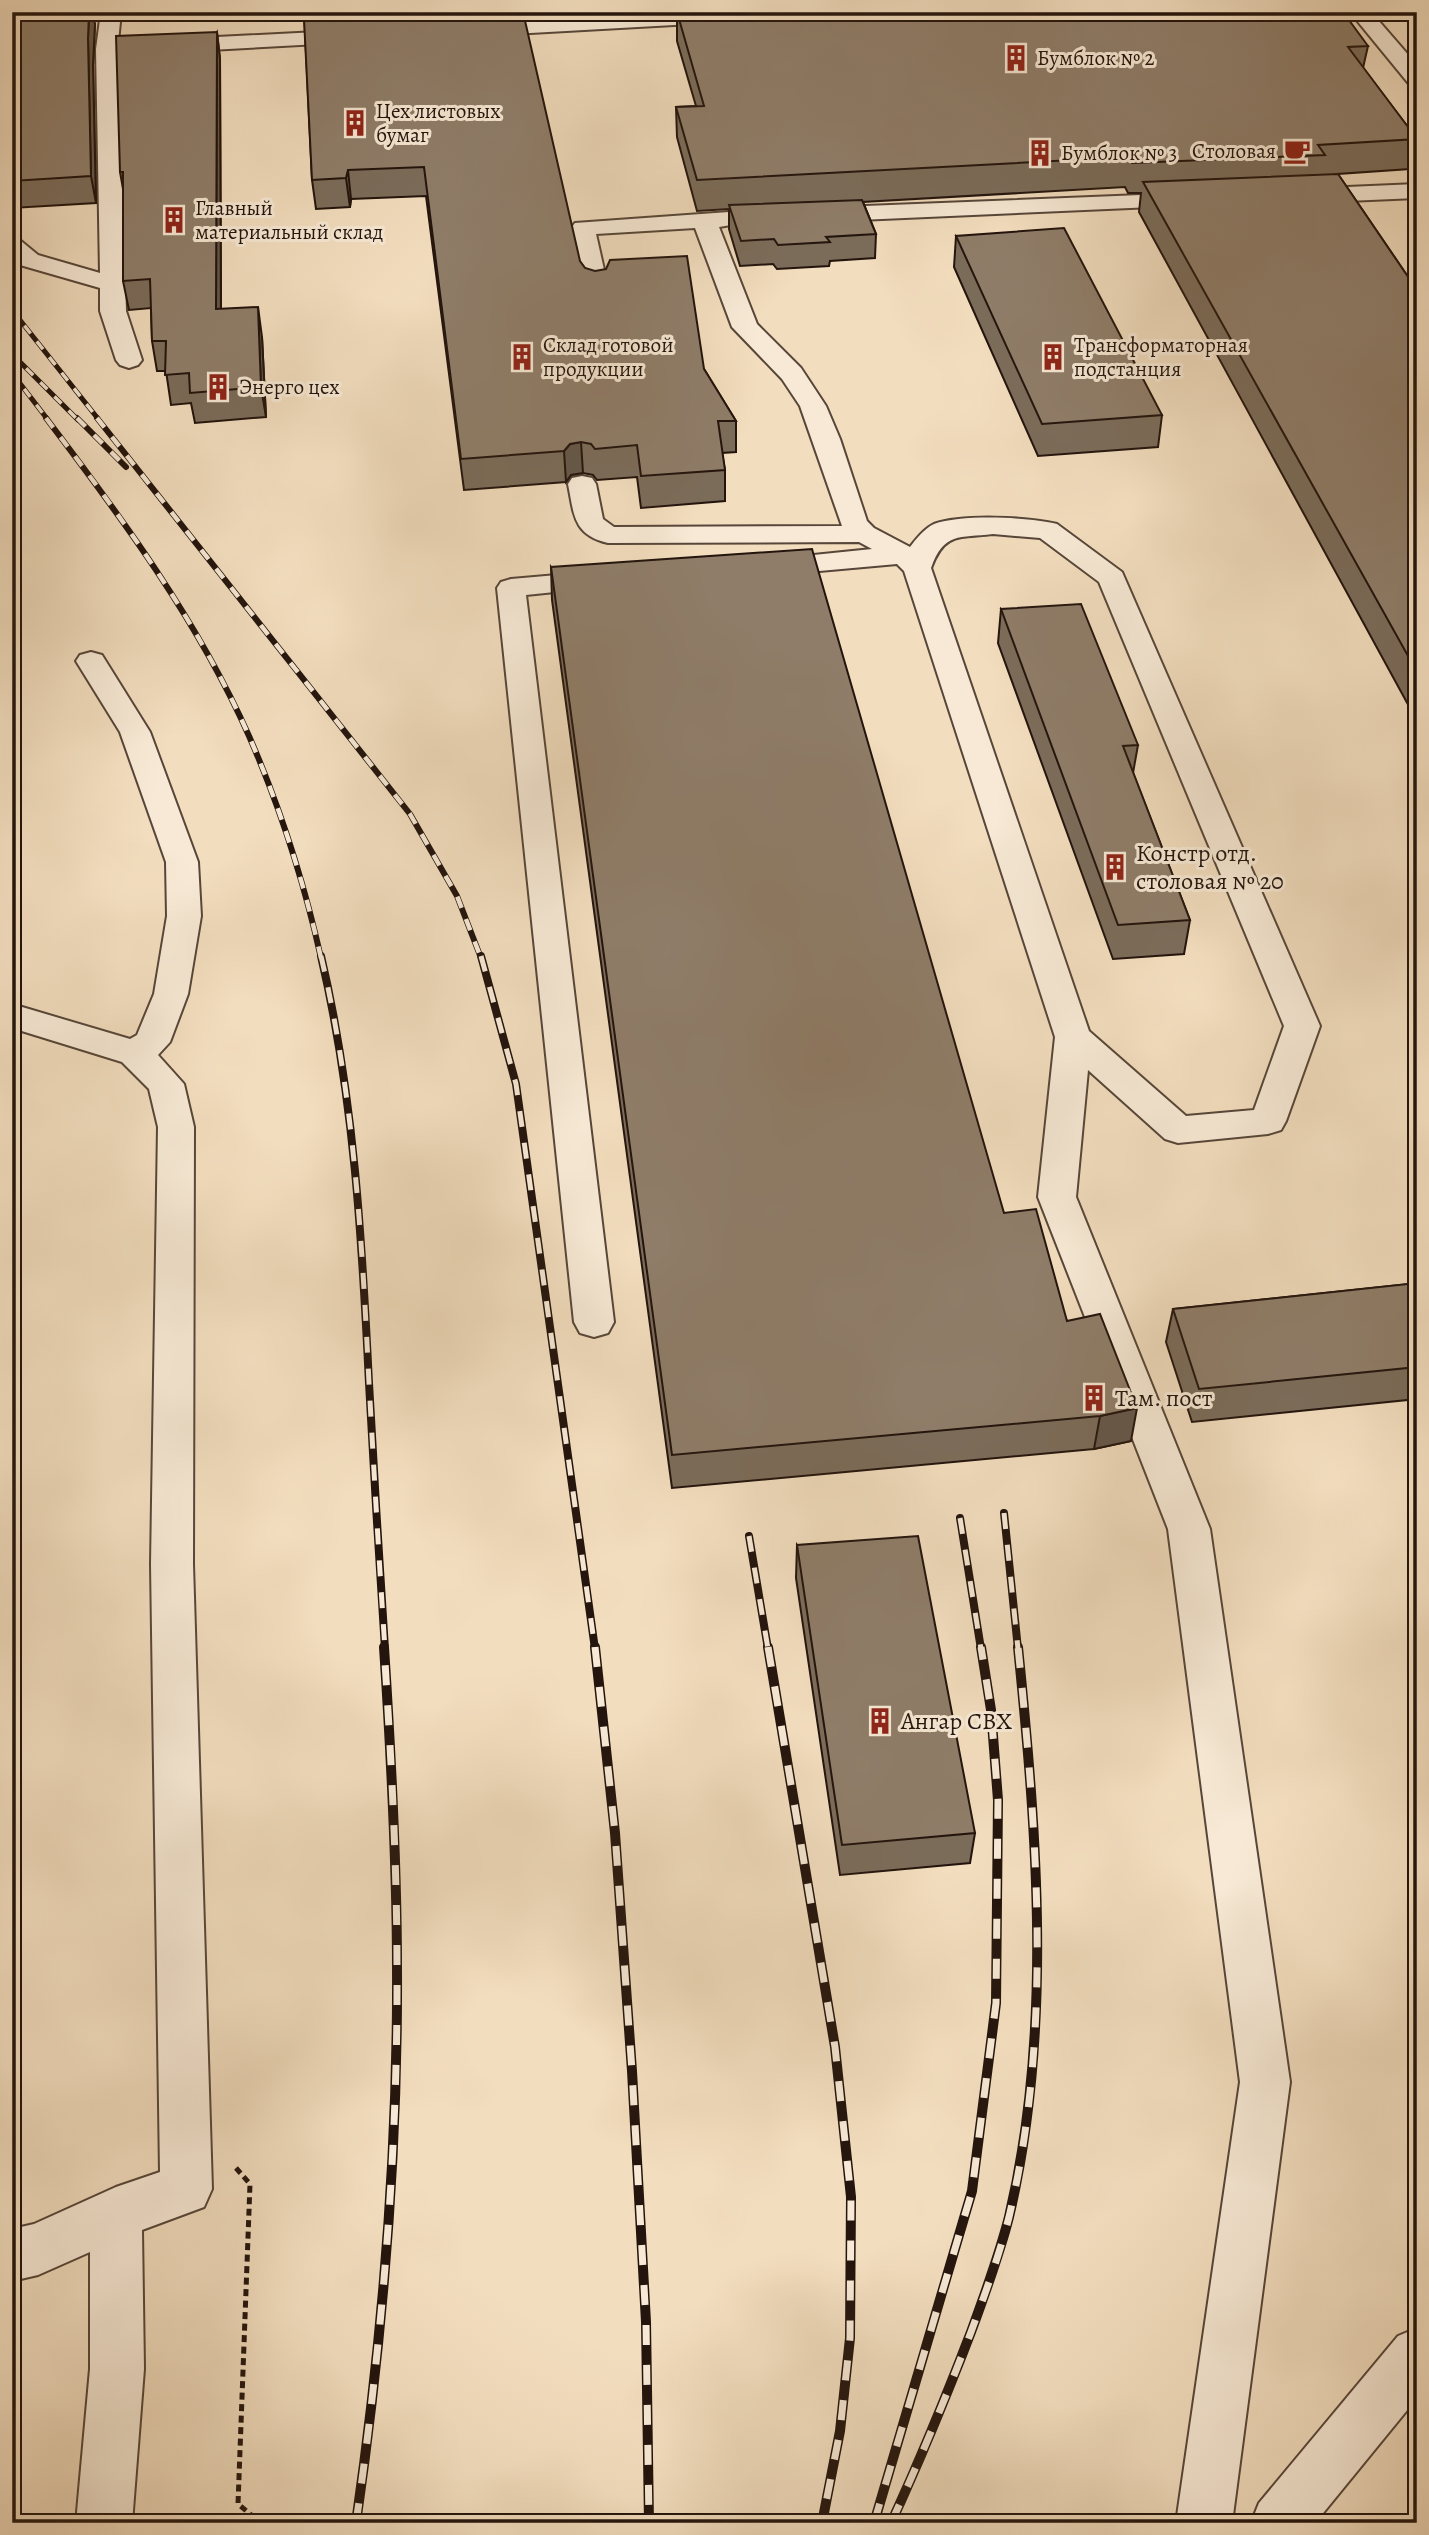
<svg xmlns="http://www.w3.org/2000/svg" width="1429" height="2535" viewBox="0 0 1429 2535" font-family="Alegreya,serif">
	<style>
		.lines { fill: none; stroke-linecap: round; stroke-linejoin: round }
		.minor-casing { stroke: #574639; stroke-width: 4 }
		.path-far1 { stroke: #23140d; stroke-width: 2.5; stroke-dasharray: 3.5 2; stroke-linecap: butt }
		.path { stroke: #23140d; stroke-width: 5; stroke-dasharray: 7 4.5; stroke-linecap: butt }
		.minor { fill: #f7e9d5; fill-rule: evenodd }
		.rail-far3-casing { stroke: #23140d; stroke-width: 5 }
		.rail-far2-casing { stroke: #23140d; stroke-width: 6 }
		.rail-far1-casing { stroke: #23140d; stroke-width: 8 }
		.rail-casing { stroke: #23140d; stroke-width: 10 }
		.rail-far3 { stroke: #f7e9d5; stroke-width: 3.5; stroke-dasharray: 10; stroke-linecap: butt }
		.rail-far2 { stroke: #f7e9d5; stroke-width: 4.5; stroke-dasharray: 12; stroke-linecap: butt }
		.rail-far1 { stroke: #f7e9d5; stroke-width: 5; stroke-dasharray: 16; stroke-linecap: butt }
		.rail { stroke: #f7e9d5; stroke-width: 7; stroke-dasharray: 20; stroke-linecap: butt }
		.wall { fill: #7b6c5a; stroke: #23140d; stroke-width: 2 }
		.shaded-wall { fill: #64584a; stroke: #23140d; stroke-width: 2 }
		.building { fill: #8f7d69; stroke: #23140d; stroke-width: 2 }
		.labels { text-anchor: middle; stroke-width: 6; stroke-linejoin: round; paint-order: stroke }
		.far-poi-label { font-size: 21px; fill: #23140d; stroke: #f7e9d5; text-anchor: start }
		.poi-label { font-size: 24px; fill: #23140d; stroke: #f7e9d5; text-anchor: start }
	</style>
	<rect width="100%" height="100%" fill="#f2ddbe"/>
	<filter id="stains"><feTurbulence type="fractalNoise" baseFrequency=".00286" numOctaves="4"/><feColorMatrix values="0 0 0 0 .2 0 0 0 0 .09 0 0 0 0 .02 0 0 0 .5 -.17"/></filter>
	<radialGradient id="worn" r=".72"><stop offset=".6" stop-color="#630" stop-opacity="0"/><stop offset="1" stop-color="#630" stop-opacity=".3"/></radialGradient>
	<g class="lines">
		<defs>
			<g id="minor">
				<polygon points="101,12 121,12 118,42 356,30 364,31 367,36 364,41 356,42 118,55 126,311 142,360 138,365 129,368 120,365 116,360 100,311 100,288 20,265 12,258 12,239 21,241 38,255 100,273 96,49"/>
				<polygon points="682,12 809,12 806,16 799,18 476,36 469,34 465,30 469,26 476,24"/>
				<polygon points="1350,12 1371,12 1417,65 1417,85 1409,84"/>
				<polygon points="1417,184 1417,198 1300,203 1292,201 1288,196 1292,191 1300,189"/>
				<polygon points="1191,193 1199,195 1203,200 1199,205 814,222 806,220 802,215 806,210 814,208"/>
				<path d="M729,212l8,2 4,5 -4,5 -18,3 38,97 44,44 25,38 14,33 27,82 7,7 36,19c6,-8 15,-19 24,-23 28,-10 94,-7 123,0l65,48 198,454 -34,95 -5,9 -13,4 -90,9 -13,-4 -77,-69 -12,127 134,332 80,553 -58,441h-56l64,-441 -72,-553 -130,-332 17,-160 -151,-466 -7,-7 -133,12 -10,-3 -4,-6 4,-6 118,-12 -13,-7 -251,1c-35,-8 -34,-29 -40,-59l4,-6 10,-2 10,2 4,6 7,35 11,8 228,-1 -42,-120 -18,-27 -50,-52 -37,-99 -99,6 13,58 -3,5 -9,2 -9,-2 -3,-5 -14,-64 4,-5zM993,534l47,4 59,44 185,444 -30,84 -68,6 -97,-85 -158,-463c13,-36 28,-30 62,-34z"/>
				<polygon points="603,571 613,574 617,580 613,586 526,595 614,1322 608,1333 594,1337 580,1333 574,1322 497,588 501,582 511,579"/>
				<polygon points="91,652 102,655 150,732 198,862 201,916 188,994 170,1042 158,1055 184,1084 194,1127 193,1564 212,2189 204,2207 142,2230 144,2369 132,2523 76,2523 90,2369 90,2252 38,2275 12,2281 12,2229 34,2224 116,2187 160,2172 151,1564 158,1127 149,1089 122,1062 12,1028 12,1004 130,1039 137,1035 154,994 167,916 166,862 120,732 76,661 80,655"/>
				<polygon points="1417,2328 1417,2398 1315,2523 1251,2523 1259,2503 1398,2336"/>
			</g>
		</defs>
		<!-- minor casing -->
		<use href="#minor" class="minor-casing"/>
		<!-- path-far1 -->
		<polyline class="path-far1" points="1415,12 1417,15"/>
		<!-- path -->
		<polyline class="path" points="236,2168 250,2184 238,2504 261,2523"/>
		<!-- minor -->
		<use href="#minor" class="minor"/>
		<defs>
			<g id="rail-far3">
				<polyline points="12,310 99,420"/>
				<polyline points="12,354 78,420"/>
				<polyline points="12,373 48,420"/>
			</g>
			<g id="rail-far2">
				<path d="M46,418c76,100 152,203 203,318 31,71 55,146 72,222"/>
				<polyline points="77,418 126,467"/>
				<polyline points="97,418 410,814 457,896 481,958"/>
			</g>
			<g id="rail-far1">
				<path d="M321,956c33,141 41,284 48,427 5,89 10,177 16,266"/>
				<polyline points="481,956 516,1084 595,1649"/>
				<polyline points="1004,1513 1018,1649"/>
				<polyline points="960,1518 981,1649"/>
				<polyline points="749,1536 768,1649"/>
			</g>
			<g id="rail">
				<polyline points="595,1647 615,1833 632,2071 646,2322 649,2523"/>
				<polyline points="768,1647 835,2047 851,2197 850,2338 840,2431 822,2523"/>
				<path d="M356,2523c26,-181 42,-371 41,-554 0,-107 -6,-215 -13,-322"/>
				<polyline points="874,2523 972,2191 996,2003 998,1800 991,1710 981,1647"/>
				<path d="M891,2523c29,-63 55,-126 80,-191 14,-38 28,-76 38,-115 44,-186 28,-382 9,-570"/>
			</g>
		</defs>
		<!-- rail-far3 casing -->
		<use href="#rail-far3" class="rail-far3-casing"/>
		<!-- rail-far2 casing -->
		<use href="#rail-far2" class="rail-far2-casing"/>
		<!-- rail-far1 casing -->
		<use href="#rail-far1" class="rail-far1-casing"/>
		<!-- rail casing -->
		<use href="#rail" class="rail-casing"/>
		<!-- rail-far3 -->
		<use href="#rail-far3" class="rail-far3"/>
		<!-- rail-far2 -->
		<use href="#rail-far2" class="rail-far2"/>
		<!-- rail-far1 -->
		<use href="#rail-far1" class="rail-far1"/>
		<!-- rail -->
		<use href="#rail" class="rail"/>
	</g>
	<!-- wall -->
	<g class="wall">
		<polygon points="12,12 95,24 93,65 96,203 12,208 12,97 17,58 13,58 12,54"/>
		<polygon points="304,12 385,12 386,15 585,268 704,369 736,421 736,452 722,453 725,470 725,501 641,508 637,477 597,480 593,475 583,473 571,475 566,482 464,490 426,196 351,199 350,207 316,209 312,180"/>
		<polygon points="677,12 1368,46 1363,68 1417,139 1410,169 1338,174 1417,290 1417,721 1139,212 1141,193 1128,193 1125,187 863,202 876,234 875,258 830,261 829,266 777,269 773,264 740,266 729,229 729,209 697,211 677,137 676,107 696,106 677,41"/>
		<polygon points="217,32 220,59 221,309 262,337 266,417 195,423 191,403 171,405 166,371 157,371 152,341 151,308 129,310 123,281 123,189 120,172"/>
		<polygon points="956,236 1162,415 1158,447 1038,456 954,267"/>
		<polygon points="551,567 1004,1213 1067,1321 1131,1441 1094,1449 672,1488 552,600"/>
		<polygon points="1001,609 1138,745 1133,773 1190,920 1184,954 1113,959 998,643"/>
		<polygon points="1417,1283 1417,1399 1192,1422 1166,1342 1173,1309"/>
		<polygon points="797,1545 975,1833 970,1863 840,1875 796,1578"/>
	</g>
	<!-- shaded-wall -->
	<g class="shaded-wall">
		<polygon points="89,12 93,12 95,24 93,65 96,203 91,176 88,39"/>
		<polygon points="217,32 220,59 221,339 216,309"/>
		<polygon points="348,170 351,199 350,207 346,178"/>
		<polygon points="258,307 262,337 266,417 261,387"/>
		<polygon points="581,442 583,473 571,475 566,482 564,451 570,444"/>
		<polygon points="1137,1408 1131,1441 1094,1449 1100,1416"/>
	</g>
	<!-- building -->
	<g class="building">
		<polygon points="12,12 89,12 88,39 91,176 12,181 12,97 21,32 12,32"/>
		<polygon points="438,12 523,12 580,261 585,268 595,271 606,269 610,260 687,256 704,369 736,421 718,421 725,470 641,476 637,445 595,449 591,444 581,442 570,444 564,451 461,459 424,167 348,170 346,178 312,180 304,19"/>
		<polygon points="677,12 1343,12 1368,46 1348,47 1417,139 1318,145 1325,155 1132,163 1129,157 697,180 676,107 704,106"/>
		<polygon points="217,32 216,309 258,307 261,387 190,393 189,373 165,375 166,341 152,341 150,279 123,281 123,172 120,172 116,36"/>
		<polygon points="1338,174 1417,290 1417,672 1143,182"/>
		<polygon points="862,200 876,234 826,237 830,242 778,245 774,239 741,241 729,205"/>
		<polygon points="1064,228 1162,415 1042,424 956,236"/>
		<polygon points="812,549 1004,1213 1036,1209 1067,1321 1100,1314 1137,1408 1100,1416 672,1455 551,567"/>
		<polygon points="1081,604 1138,745 1123,746 1190,920 1118,925 1001,609"/>
		<polygon points="1417,1283 1417,1367 1199,1389 1173,1309"/>
		<polygon points="918,1536 975,1833 842,1845 797,1545"/>
	</g>
	<!-- icons -->
	<defs>
		<symbol id="building-bare" viewBox="-9 -9 18 18"><path d="M-4-6H4V6H1V3H-1V6H-4ZM-2.5-4.3h1.7v1.8h-1.7ZM.8-4.3h1.7v1.8H.8ZM-2.5-1h1.7V.8h-1.7ZM.8-1h1.7V.8H.8Z" fill="#8f2418" stroke="#f7e9d5" stroke-width="2.5" paint-order="stroke"/></symbol>
		<symbol id="cafe-bare" viewBox="-9 -9 18 18"><path d="M-5.5-4.5H6V0H3Q3 3.5 0 3.5H-2.5Q-5.5 3.5-5.5 0ZM3-3.2v2h1.7v-2ZM-6 4.5H4V6H-6Z" fill="#8f2418" stroke="#f7e9d5" stroke-width="2.5" paint-order="stroke"/></symbol>
	</defs>
	<g fill-rule="evenodd">
		<use href="#building-bare" x="997" y="39" width="38" height="38"/>
		<use href="#building-bare" x="336" y="104" width="38" height="38"/>
		<use href="#cafe-bare" x="1278" y="132" width="38" height="38"/>
		<use href="#building-bare" x="1021" y="134" width="38" height="38"/>
		<use href="#building-bare" x="155" y="201" width="38" height="38"/>
		<use href="#building-bare" x="503" y="338" width="38" height="38"/>
		<use href="#building-bare" x="1034" y="338" width="38" height="38"/>
		<use href="#building-bare" x="199" y="368" width="38" height="38"/>
		<use href="#building-bare" x="1096" y="848" width="38" height="38"/>
		<use href="#building-bare" x="1075" y="1379" width="38" height="38"/>
		<use href="#building-bare" x="861" y="1702" width="38" height="38"/>
	</g>
	<g class="labels">
		<!-- far-poi labels -->
		<g class="far-poi-label">
			<text x="1037" y="65">Бумблок № 2</text>
			<text x="376" y="118">Цех листовых<tspan x="376" dy="24">бумаг</tspan></text>
			<text x="1276" y="158" text-anchor="end">Столовая</text>
			<text x="1061" y="160">Бумблок № 3</text>
			<text x="195" y="215">Главный<tspan x="195" dy="24">материальный склад</tspan></text>
			<text x="543" y="352">Склад готовой<tspan x="543" dy="24">продукции</tspan></text>
			<text x="1074" y="352">Трансформаторная<tspan x="1074" dy="24">подстанция</tspan></text>
			<text x="239" y="394">Энерго цех</text>
		</g>
		<!-- poi labels -->
		<g class="poi-label">
			<text x="1136" y="861">Констр отд.<tspan x="1136" dy="28">столовая № 20</tspan></text>
			<text x="1115" y="1406">Там. пост</text>
			<text x="901" y="1729">Ангар СВХ</text>
		</g>
	</g>
	<!-- margin -->
	<rect width="1429" height="2535" fill="none" stroke="#f2ddbe" stroke-width="42"/>
	<rect x="14" y="14" width="1401" height="2507" fill="none" stroke="#23140d" stroke-width="3.5"/>
	<rect x="21" y="21" width="1387" height="2493" fill="none" stroke="#23140d" stroke-width="2"/>
	<rect width="100%" height="100%" filter="url(#stains)"/>
	<rect width="100%" height="100%" fill="url(#worn)"/>
</svg>
